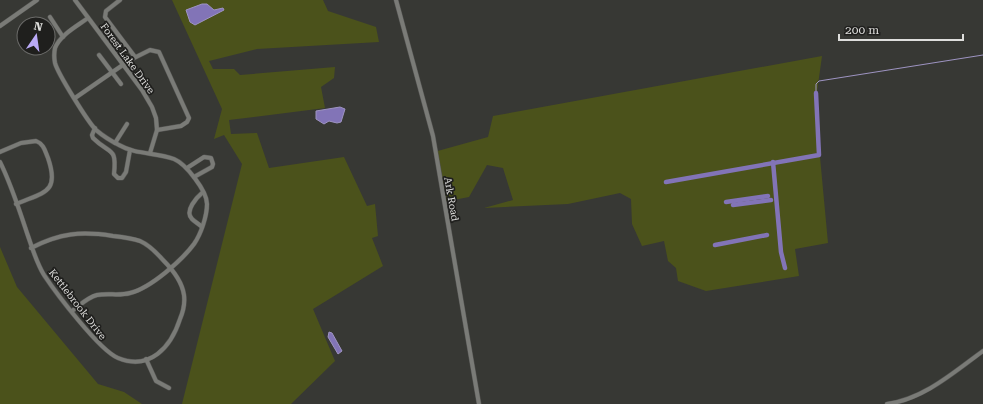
<svg xmlns="http://www.w3.org/2000/svg" width="983" height="404" viewBox="0 0 983 404" font-family="'Roboto Serif',serif">
	<style>
		.green { fill: #4b521b }
		.water { fill: #8274b7; stroke: #9e94c2 }
		.lines { fill: none; stroke-linecap: round; stroke-linejoin: round }
		.stream { stroke: #9e94c2; stroke-width: 1 }
		.canal { stroke: #8274b7; stroke-width: 4.5 }
		.minor-casing { stroke: #545452; stroke-width: 5 }
		.minor { stroke: #7a7b77; stroke-width: 4 }
		.labels { text-anchor: middle; stroke-width: 3.5; stroke-linejoin: round; paint-order: stroke }
		.street-label { font-size: 10px; fill: #dededc; stroke: #1f1f1d }
	</style>
	<rect width="100%" height="100%" fill="#373834"/>
	<!-- green -->
	<g class="green">
		<polygon points="172,0 323,0 328,11 376,27 379,42 257,49 209,61 213,69 234,69 240,75 335,67 334,78 321,87 325,108 229,120 231,134 257,133 269,168 344,157 367,206 375,204 378,236 372,238 383,266 313,309 335,361 291,404 182,404 242,164 224,135 214,139 222,109"/>
		<polygon points="822,56 817,92 820,157 828,243 795,249 799,276 706,291 678,281 676,268 668,261 664,241 642,246 632,224 631,199 620,193 568,204 484,208 513,200 503,168 487,165 469,197 443,202 434,152 488,137 493,116"/>
		<polygon points="0,247 17,287 98,384 124,392 142,404 0,404"/>
	</g>
	<!-- water -->
	<g class="water">
		<polygon points="202,4 207,4 214,10 223,8 224,10 195,25 190,22 186,10"/>
		<polygon points="340,107 345,109 341,122 337,123 329,121 324,124 316,119 316,111"/>
		<polygon points="329,332 332,333 342,351 338,354 328,337"/>
	</g>
	<g class="lines">
		<!-- stream -->
		<polyline class="stream" points="816,93 816,84 819,81 983,55"/>
		<!-- canal -->
		<g class="canal">
			<polyline points="773,162 781,252 785,268"/>
			<polyline points="666,182 819,155 816,93"/>
			<polyline points="726,202 768,196"/>
			<polyline points="733,205 771,200"/>
			<polyline points="715,245 767,235"/>
		</g>
		<defs>
			<g id="minor">
				<polyline points="75,0 142,90 152,107 156,118 157,130 150,153"/>
				<polyline points="120,0 106,11 105,17 135,57"/>
				<polyline points="396,0 433,136 479,404"/>
				<polyline points="50,17 63,37"/>
				<polyline points="0,26 37,0"/>
				<polyline points="99,55 121,84"/>
				<polyline points="75,98 130,60 150,50 159,52 189,118 187,122 181,126 157,130"/>
				<path d="M95,128l-3,7 1,3c17,17 24,8 21,36l4,4h4l4,-6 4,-22"/>
				<polyline points="115,143 127,124"/>
				<path d="M0,152l21,-9 15,-2c8,3 9,10 12,17 12,35 -4,34 -32,46"/>
				<path d="M0,162c11,22 19,47 27,71 5,14 9,29 17,42 12,18 55,75 74,83 32,13 53,-11 62,-39 3,-7 5,-16 4,-24 -2,-14 -11,-25 -21,-35 -7,-8 -14,-15 -23,-19 -9,-3 -18,-4 -27,-5 -32,-5 -53,-3 -82,12"/>
				<polyline points="187,168 204,157 211,158 213,164 212,167 194,177"/>
				<path d="M202,227c-3,-3 -7,-5 -10,-8 -8,-8 5,-22 11,-27"/>
				<path d="M72,311c8,-6 16,-14 25,-16 11,-2 23,1 33,-2 21,-5 52,-33 64,-49 7,-10 13,-28 13,-40 0,-13 -21,-40 -33,-45 -18,-7 -38,-4 -55,-14 -8,-4 -16,-9 -23,-15 -8,-8 -38,-56 -41,-67 -1,-5 -1,-10 0,-15 5,-13 22,-22 33,-30"/>
				<polyline points="146,359 156,381 169,388"/>
				<path d="M887,404c37,-5 67,-32 96,-53"/>
			</g>
		</defs>
		<!-- minor casing -->
		<use href="#minor" class="minor-casing"/>
		<!-- minor -->
		<use href="#minor" class="minor"/>
	</g>
	<g class="labels">
		<!-- street labels -->
		<g class="street-label">
			<text transform="translate(128 58) rotate(54)" y="4">Forest Lake Drive</text>
			<text transform="translate(452 199) rotate(80)" y="4">Ark Road</text>
			<text transform="translate(78 304) rotate(52)" y="4">Kettlebrook Drive</text>
		</g>
	</g>
	<!-- north arrow -->
	<g transform="translate(36 36) rotate(13)"><circle r="19" fill="#1f1f1d" stroke="#6b6b69"/>
	<path d="M0-3L7 15L0 10L-7 15Z" fill="#baaaf7"/>
	<text y="-6" font-size="11" font-weight="bold" text-anchor="middle" fill="#dededc">N</text>
	</g>
	<!-- scale -->
	<path d="M839 34v6h124v-6" fill="none" stroke="#dededc" stroke-width="2"/>
	<text x="845" y="34" font-size="12" fill="#dededc" stroke="#1f1f1d" stroke-width="3" paint-order="stroke">200 m</text>
</svg>
